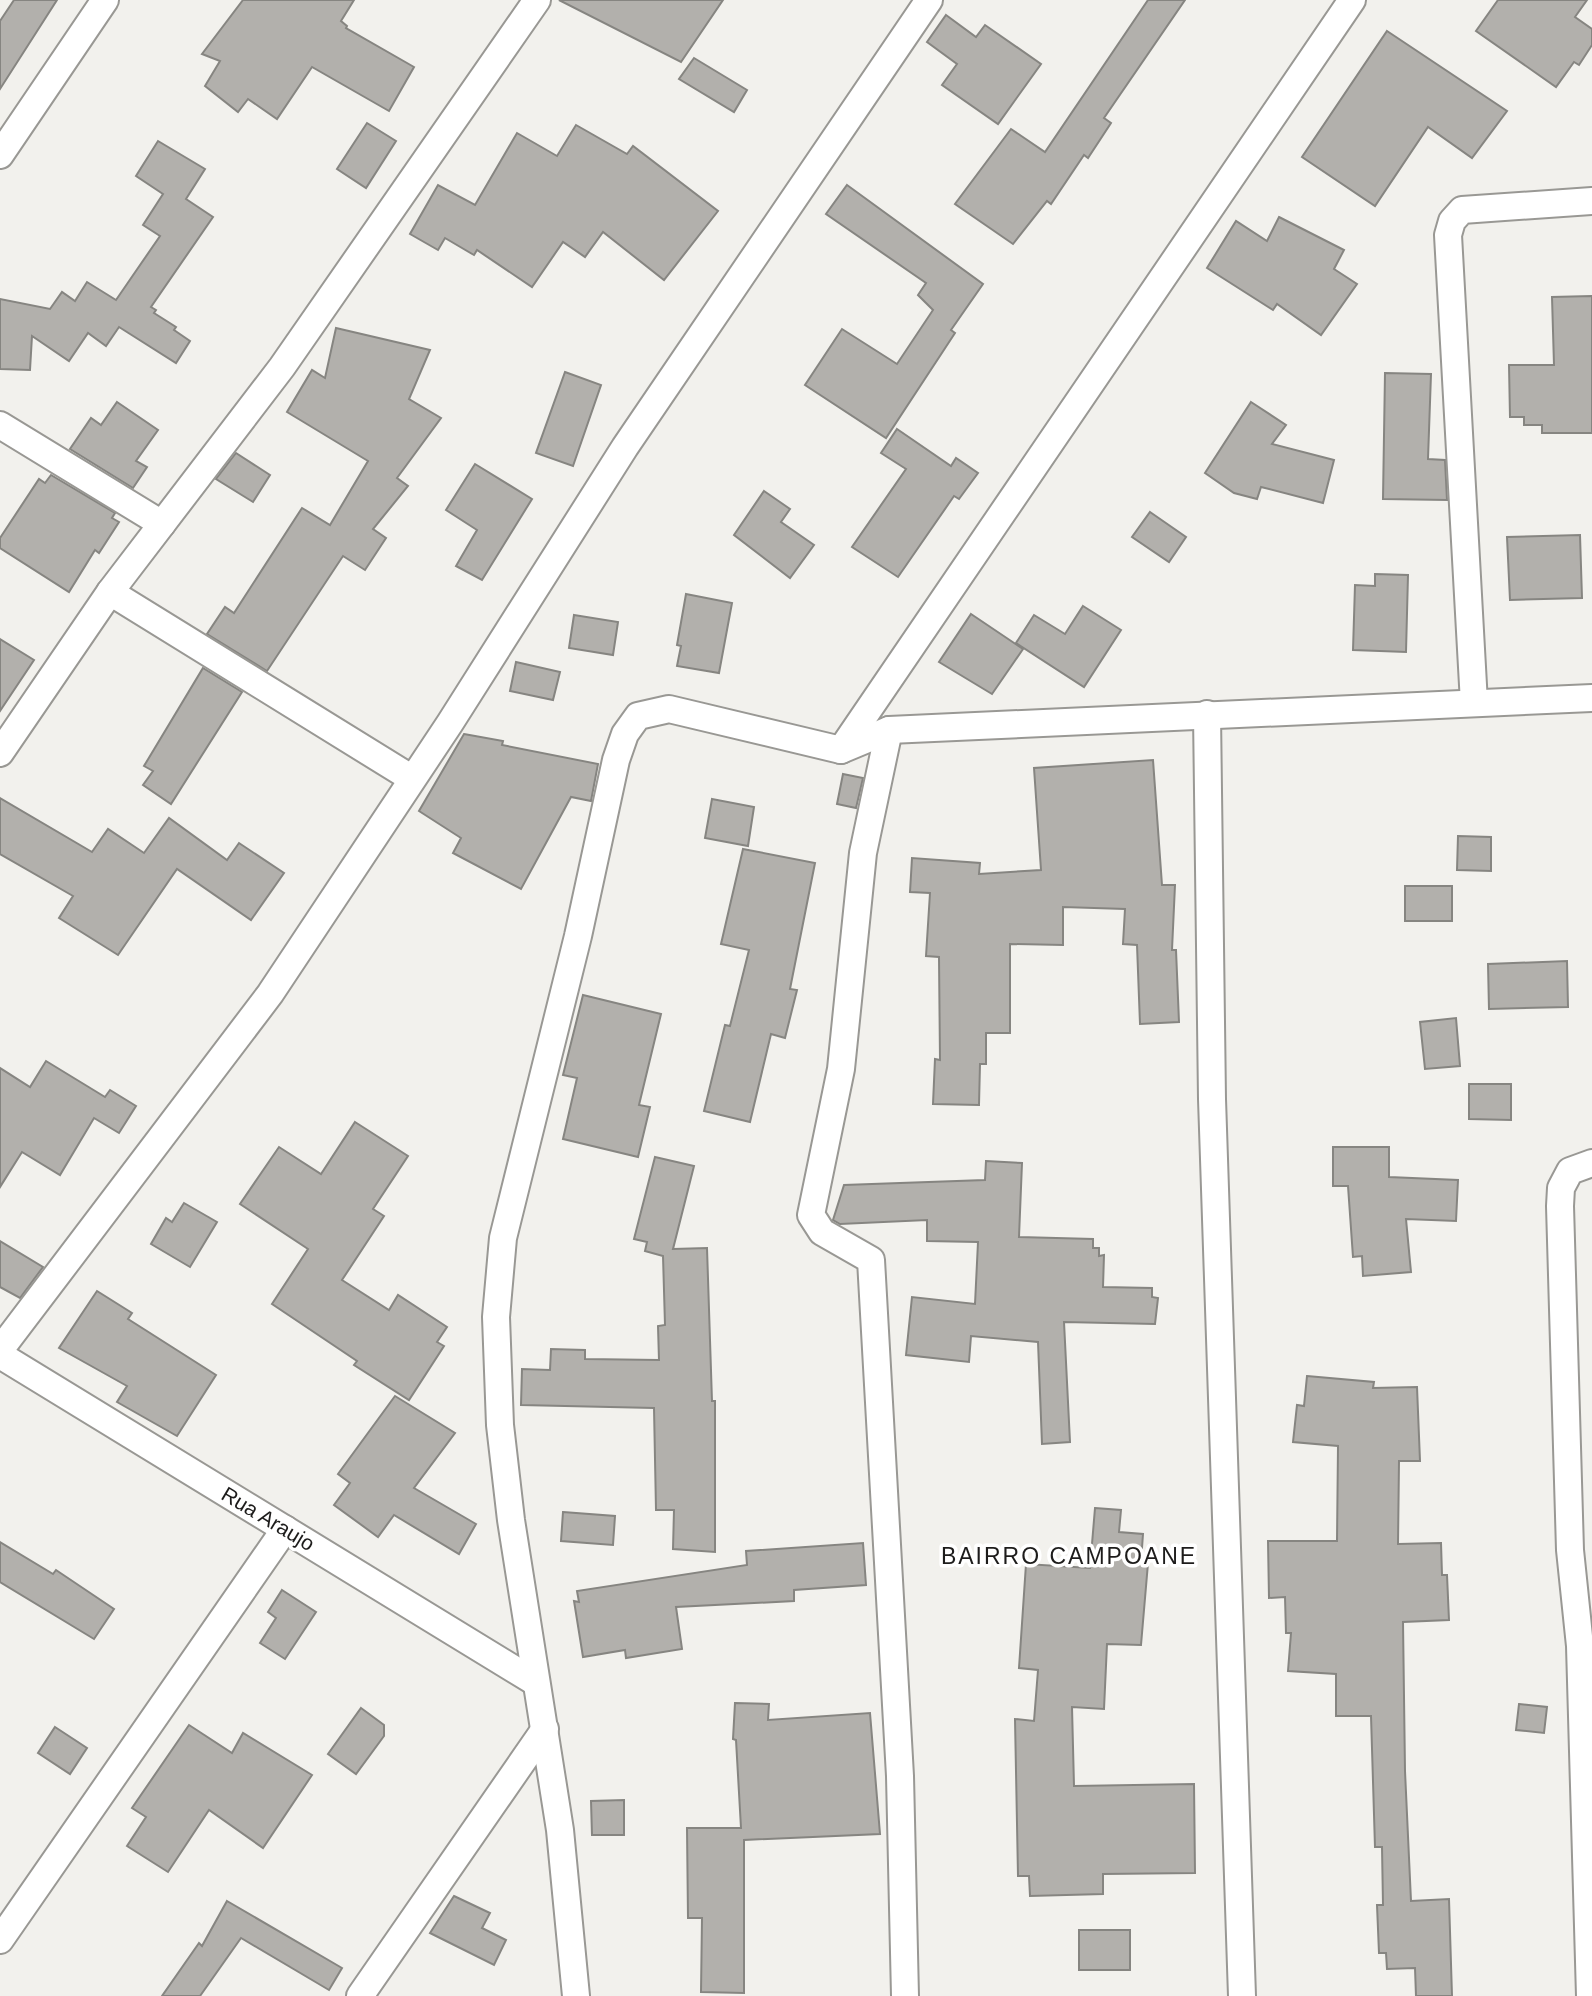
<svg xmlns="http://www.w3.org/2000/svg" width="1592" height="1996" viewBox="0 0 1592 1996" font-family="Helvetica,sans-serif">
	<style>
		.building { fill: #b2b0ac; stroke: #868581; stroke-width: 2 }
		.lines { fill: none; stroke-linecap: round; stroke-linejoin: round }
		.minor-casing { stroke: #999894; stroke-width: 30 }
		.minor { stroke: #fff; stroke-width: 26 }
		.labels { text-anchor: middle; stroke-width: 7; stroke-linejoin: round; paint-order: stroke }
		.street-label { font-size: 21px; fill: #1d1c1b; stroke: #fff }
		.neighbourhood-label { font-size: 23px; letter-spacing: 2px; fill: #1d1c1b; stroke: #fff }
	</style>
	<rect width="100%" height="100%" fill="#f2f1ed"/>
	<!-- building -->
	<g class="building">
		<polygon points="14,0 57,0 0,89 0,21"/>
		<polygon points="243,0 354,0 341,21 347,26 346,28 414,67 389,111 312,67 277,119 248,99 238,112 205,86 220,61 202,54"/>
		<polygon points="559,0 723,0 681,62"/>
		<polygon points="1148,0 1185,0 1104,118 1111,123 1088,158 1084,155 1051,204 1047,201 1013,244 955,204 1011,129 1045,152"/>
		<polygon points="1498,0 1587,0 1575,17 1592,29 1592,45 1579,65 1574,62 1556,87 1476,31"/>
		<polygon points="946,15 976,37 985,25 1041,64 998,124 942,85 957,64 927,42"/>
		<polygon points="1387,31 1507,111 1472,158 1428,127 1375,206 1302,157"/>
		<polygon points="694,58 747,90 734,112 679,79"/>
		<polygon points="367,123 396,141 366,188 337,169"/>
		<polygon points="576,125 627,154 633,146 718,211 664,280 603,232 585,257 563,242 532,287 477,250 474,255 445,238 438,250 410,234 438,185 475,205 517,133 557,156"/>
		<polygon points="158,141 205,169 186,199 213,217 151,307 156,310 154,313 176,327 174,330 190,341 176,363 119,327 106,346 88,333 69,361 32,336 30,370 0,369 0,299 50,309 62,292 75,301 87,282 116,300 160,236 143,225 163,194 136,176"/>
		<polygon points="847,185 983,284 951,330 955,333 886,438 805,385 842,329 897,364 933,310 918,295 926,283 826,214"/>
		<polygon points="1279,217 1344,250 1334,269 1357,284 1321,335 1277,304 1273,310 1207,268 1236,221 1267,241"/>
		<polygon points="1592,296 1592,433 1542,433 1542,425 1524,425 1524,417 1510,417 1509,365 1554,365 1552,297"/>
		<polygon points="336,328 430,350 409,399 441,418 397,478 408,486 373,529 386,538 365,570 343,556 267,671 207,634 225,607 234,613 302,508 330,525 368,461 287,412 312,370 325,378"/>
		<polygon points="565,372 601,385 573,466 536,453"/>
		<polygon points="1385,373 1431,374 1428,459 1445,460 1447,500 1383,499"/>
		<polygon points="117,402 158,430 136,461 147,467 133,488 70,449 91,418 101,425"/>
		<polygon points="1251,402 1286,425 1272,444 1334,460 1323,503 1261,487 1257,499 1234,493 1205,473"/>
		<polygon points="897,429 951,466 956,458 978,473 959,499 954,496 898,577 852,547 906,469 881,453"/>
		<polygon points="236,453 270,475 253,502 216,479"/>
		<polygon points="475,464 532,499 482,580 456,566 477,530 446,510"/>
		<polygon points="51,475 115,513 112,518 119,522 99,553 95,550 69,592 0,548 0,538 39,479 45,483"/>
		<polygon points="764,491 790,509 781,522 814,545 790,578 734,535"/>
		<polygon points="1150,512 1186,537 1169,562 1132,537"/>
		<polygon points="1580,535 1582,598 1510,600 1507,537"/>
		<polygon points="1375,574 1408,575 1406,652 1353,650 1355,585 1375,586"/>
		<polygon points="686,594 732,603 719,673 677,666 681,646 677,645"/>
		<polygon points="1083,606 1121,630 1084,687 1016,643 1034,615 1065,634"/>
		<polygon points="971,614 1023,649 992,694 939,662"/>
		<polygon points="574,615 618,622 613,655 569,648"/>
		<polygon points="0,639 34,660 0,711"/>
		<polygon points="516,662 560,672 553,700 510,691"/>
		<polygon points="203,668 242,692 171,804 143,785 153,771 144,766"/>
		<polygon points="464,734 503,741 502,745 598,764 591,801 571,797 521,889 453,853 461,838 419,811"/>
		<polygon points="1153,760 1162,885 1175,885 1172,950 1176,950 1179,1022 1140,1024 1137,945 1123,944 1125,909 1063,907 1063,945 1010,944 1010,1033 986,1033 986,1064 980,1064 979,1105 933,1104 935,1059 940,1060 939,957 926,956 930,893 910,892 912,858 980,863 979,874 1041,870 1034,768"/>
		<polygon points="843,774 863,778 856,808 837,804"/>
		<polygon points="0,798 92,852 108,829 144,853 169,818 227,860 239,843 284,873 251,920 177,869 118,955 59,918 73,896 0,854"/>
		<polygon points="712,799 754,807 748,846 705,838"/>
		<polygon points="1458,836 1491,837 1491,871 1457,870"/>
		<polygon points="743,849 815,863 790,989 797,990 785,1038 771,1034 750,1122 704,1111 725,1025 730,1026 749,950 721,944"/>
		<rect x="1405" y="886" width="47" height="35"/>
		<polygon points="1567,961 1568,1007 1489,1009 1488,964"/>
		<polygon points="583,995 661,1014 639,1105 650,1107 638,1157 563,1139 577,1078 563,1075"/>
		<polygon points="1456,1018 1460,1066 1425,1069 1420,1022"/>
		<polygon points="46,1061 105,1097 110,1090 136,1106 119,1133 94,1118 60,1175 22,1152 0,1187 0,1068 30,1087"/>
		<polygon points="1469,1084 1511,1084 1511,1120 1469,1119"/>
		<polygon points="355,1122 408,1156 373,1209 384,1216 342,1280 389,1310 398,1295 447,1327 437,1342 444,1346 409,1400 354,1365 357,1361 272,1304 308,1249 240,1204 279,1147 321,1174"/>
		<polygon points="1333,1147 1389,1147 1389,1177 1458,1180 1456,1221 1406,1219 1411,1272 1363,1276 1362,1256 1353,1257 1348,1186 1333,1186"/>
		<polygon points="655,1157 694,1166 673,1249 707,1248 712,1401 715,1401 715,1552 673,1549 674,1510 656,1510 654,1408 521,1405 522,1369 550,1370 551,1349 585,1350 585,1359 659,1360 658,1326 665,1325 663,1256 645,1251 647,1242 634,1239"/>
		<polygon points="986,1161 1022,1163 1019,1237 1093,1239 1093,1248 1099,1248 1099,1256 1104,1255 1103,1287 1152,1288 1152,1297 1158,1298 1155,1324 1064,1322 1070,1442 1042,1444 1038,1342 971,1336 969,1362 906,1355 912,1297 975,1304 978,1242 927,1241 927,1220 840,1224 833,1220 844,1185 985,1180"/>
		<polygon points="184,1203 217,1222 190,1267 151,1244 166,1218 172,1222"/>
		<polygon points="0,1241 43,1267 20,1298 0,1287"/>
		<polygon points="97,1291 132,1313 128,1319 216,1375 177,1436 117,1402 127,1386 59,1348"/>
		<polygon points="1307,1376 1374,1382 1373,1388 1417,1387 1420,1461 1399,1461 1398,1544 1441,1543 1442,1575 1447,1575 1449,1620 1403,1622 1405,1771 1411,1901 1449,1899 1452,1996 1416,1996 1415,1968 1387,1969 1386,1953 1379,1953 1377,1905 1383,1905 1382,1847 1375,1847 1371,1716 1336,1716 1336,1674 1288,1671 1291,1633 1286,1633 1285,1597 1269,1598 1268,1541 1337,1541 1338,1446 1293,1442 1297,1405 1304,1406"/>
		<polygon points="395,1396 455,1433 414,1488 476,1524 459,1554 394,1515 378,1537 334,1505 350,1483 338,1474"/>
		<polygon points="1095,1508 1121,1510 1119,1532 1143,1534 1141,1562 1148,1563 1141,1645 1107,1644 1104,1709 1072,1707 1074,1786 1194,1784 1195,1873 1103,1874 1103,1894 1030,1896 1029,1876 1018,1876 1015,1719 1034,1721 1038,1670 1019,1668 1026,1564 1090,1568"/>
		<polygon points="563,1512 615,1516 613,1545 561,1541"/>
		<polygon points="0,1542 53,1574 56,1570 114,1609 94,1639 0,1582"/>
		<polygon points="863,1543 866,1585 794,1590 794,1601 676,1607 682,1649 626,1658 625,1650 583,1657 574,1601 579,1602 577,1591 747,1565 746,1551"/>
		<polygon points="282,1590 316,1612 285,1659 260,1643 276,1618 268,1612"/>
		<polygon points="735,1703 769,1704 768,1720 870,1713 880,1834 744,1840 744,1993 701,1992 702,1918 688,1918 687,1828 741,1828 736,1740 733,1739"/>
		<polygon points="1519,1704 1547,1707 1544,1733 1516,1730"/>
		<polygon points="361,1708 384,1725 384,1736 356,1774 328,1754"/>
		<polygon points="189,1725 232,1753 243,1733 312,1775 263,1848 209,1810 168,1872 127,1846 146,1817 132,1808"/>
		<polygon points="55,1727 87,1748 70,1774 38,1753"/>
		<polygon points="624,1800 624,1835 592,1835 591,1801"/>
		<polygon points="454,1896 490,1913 482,1928 506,1940 494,1965 430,1933"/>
		<polygon points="227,1901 342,1968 329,1990 241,1938 200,1996 162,1996 199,1943 202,1946"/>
		<rect x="1079" y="1930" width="51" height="40"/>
	</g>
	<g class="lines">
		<defs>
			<g id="minor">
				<polyline points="0,155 105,0"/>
				<polyline points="0,425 162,524"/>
				<polyline points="110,592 411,778"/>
				<polyline points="1474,703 1448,235 1452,221 1462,210 1592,201"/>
				<polyline points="1207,714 1212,1099 1242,1996"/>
				<polyline points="889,730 863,853 841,1069 811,1215 822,1232 871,1260 900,1776 905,1996"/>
				<polyline points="841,750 1352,0"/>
				<polyline points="0,753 110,592 282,367 537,0"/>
				<polyline points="0,1350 270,994 450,723 625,447 929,0"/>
				<polyline points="0,1355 535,1682"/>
				<polyline points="0,1940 285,1529"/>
				<polyline points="360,1996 545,1729"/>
				<polyline points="576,1996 560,1830 511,1520 500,1425 496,1317 503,1238 578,936 616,760 625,734 638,716 669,709 841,750 889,730 1592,698"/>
				<polyline points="1590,1996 1580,1646 1570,1550 1560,1206 1561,1188 1570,1171 1592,1163"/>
			</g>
		</defs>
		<!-- minor casing -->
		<use href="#minor" class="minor-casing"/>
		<!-- minor -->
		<use href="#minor" class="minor"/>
	</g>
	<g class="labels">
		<!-- street labels -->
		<g class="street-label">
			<text transform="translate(268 1519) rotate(31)" y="7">Rua Araujo</text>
		</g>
		<!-- neighbourhood labels -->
		<g class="neighbourhood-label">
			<text x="1069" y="1564">BAIRRO CAMPOANE</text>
		</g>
	</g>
</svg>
